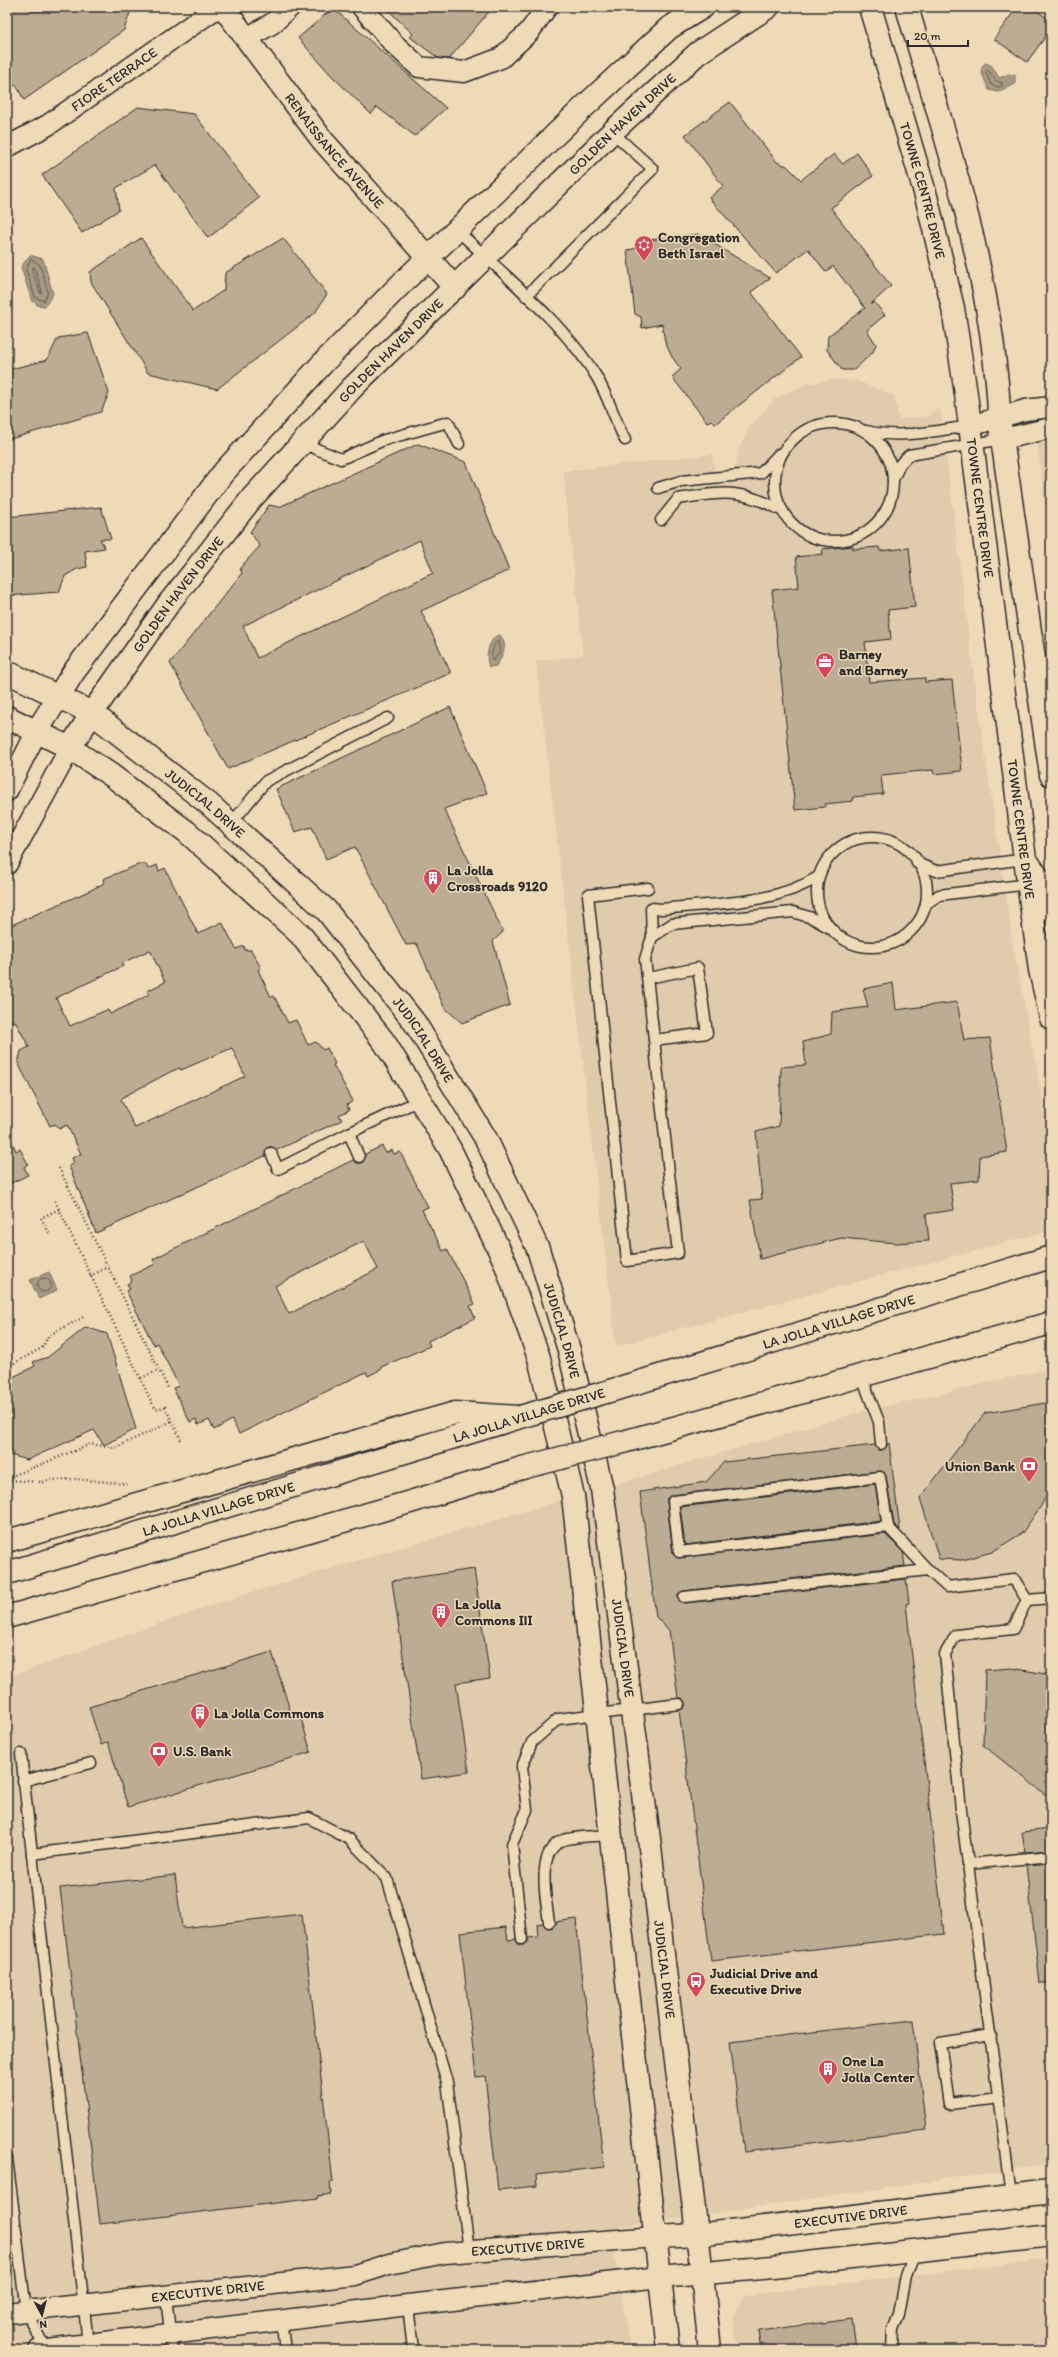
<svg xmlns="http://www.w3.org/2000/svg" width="1058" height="2357" viewBox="0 0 1058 2357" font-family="Itim,sans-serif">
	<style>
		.built { fill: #e0ccad }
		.water { fill: #a79a84; stroke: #756e60 }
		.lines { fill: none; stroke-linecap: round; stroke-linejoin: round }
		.shore { stroke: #5d574f; stroke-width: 1 }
		.building { fill: #bcac93; stroke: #2b2b2b; fill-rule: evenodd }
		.service-casing { stroke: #2b2b2b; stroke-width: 13 }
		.minor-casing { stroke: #2b2b2b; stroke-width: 23 }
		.tertiary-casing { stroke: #2b2b2b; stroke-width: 25 }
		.secondary-casing { stroke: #2b2b2b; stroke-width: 25 }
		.primary-casing { stroke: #2b2b2b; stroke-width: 25 }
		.motorway-casing { stroke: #2b2b2b; stroke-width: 25 }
		.path { stroke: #2b2b2b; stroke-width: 2.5; stroke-dasharray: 1 3; stroke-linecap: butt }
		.service { stroke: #efdab8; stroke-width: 10 }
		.minor { stroke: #efdab8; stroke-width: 20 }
		.tertiary { stroke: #efdab8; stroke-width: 22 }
		.secondary { stroke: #efdab8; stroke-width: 22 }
		.primary { stroke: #efdab8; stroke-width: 22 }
		.motorway { stroke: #efdab8; stroke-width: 22 }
		.primary-bridge-casing { stroke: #2b2b2b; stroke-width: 25; stroke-linecap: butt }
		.primary-bridge { stroke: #efdab8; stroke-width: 22 }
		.labels { text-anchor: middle; stroke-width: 3; stroke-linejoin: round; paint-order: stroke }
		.street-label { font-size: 14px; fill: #2b2b2b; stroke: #efdab8 }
		.poi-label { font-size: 14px; font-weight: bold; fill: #2b2b2b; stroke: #efdab8; text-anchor: start }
	</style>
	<rect width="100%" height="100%" fill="#efdab8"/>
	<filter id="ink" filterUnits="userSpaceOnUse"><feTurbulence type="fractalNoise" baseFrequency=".025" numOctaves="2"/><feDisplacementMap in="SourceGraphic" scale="8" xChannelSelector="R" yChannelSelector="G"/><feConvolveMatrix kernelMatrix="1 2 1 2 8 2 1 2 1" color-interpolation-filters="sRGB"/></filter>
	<g filter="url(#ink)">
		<!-- built -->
		<g class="built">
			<polygon points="837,379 857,381 894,396 899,419 928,416 940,407 976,692 1014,950 1051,1143 1051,1225 1046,1232 616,1346 536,661 583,655 563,471 712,454 716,475 734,473 738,451 751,424 775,399 805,384"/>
			<polygon points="1051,441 1051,548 1037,444"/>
			<polygon points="1051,1368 1051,2164 611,2228 630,2350 7,2350 7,1677 232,1598 852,1414"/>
			<polygon points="1051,2259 1051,2350 737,2350 733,2315 745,2295"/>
		</g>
		<!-- water -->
		<g class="water">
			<polygon points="986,63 992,66 999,78 1009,74 1015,75 1015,84 998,92 989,90 981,71 983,65"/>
			<polygon points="30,255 43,259 53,294 45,306 37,305 35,301 32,302 21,267"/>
			<path d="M500,635c9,10 2,23 -4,31l-7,1c-4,-10 -1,-24 7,-31z"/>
			<polygon points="49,1272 57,1290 39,1299 30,1280"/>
		</g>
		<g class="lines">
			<!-- shore -->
			<g class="shore">
				<polygon points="988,70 996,81 1002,83 1002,86 998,87 991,85 986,72"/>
				<polygon points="31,259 40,265 48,292 44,301 35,297 26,270"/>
				<polygon points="34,267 42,290 41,294 32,271"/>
				<path d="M498,641l2,11 -7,9c-3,-5 0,-17 5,-20z"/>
				<circle cx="44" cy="1285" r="7"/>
			</g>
		</g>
		<!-- building -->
		<g class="building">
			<polygon points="15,7 38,11 44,7 132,7 124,30 24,100 16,85 7,89 7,11"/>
			<polygon points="385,7 493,7 449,59 438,58 410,37 413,34"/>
			<polygon points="1017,7 1032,7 1051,21 1051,29 1027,62 994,39"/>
			<polygon points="333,8 446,108 415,136 377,107 371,114 332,76 298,38"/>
			<polygon points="730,102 777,162 787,166 801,180 834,154 843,164 857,153 873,176 831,208 891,286 871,304 874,302 885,315 867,330 876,344 873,352 854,370 842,370 827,350 828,336 865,308 833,266 826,272 808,249 776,273 709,198 723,186 685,135"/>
			<polygon points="138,107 194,114 259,198 208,238 155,165 116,188 119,210 82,233 42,175"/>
			<polygon points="698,234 770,278 751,292 801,357 715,424 712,420 707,422 672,377 681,369 672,357 665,342 662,324 642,328 641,317 635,314 627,250 639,248 640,241"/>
			<polygon points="141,238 193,311 224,290 225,273 283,238 327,294 315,313 217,389 148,373 91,282 90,272"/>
			<polygon points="88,333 109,393 101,412 7,440 7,370 47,360 58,338"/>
			<path d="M418,444l48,18 43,108 -88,41 30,62 -223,96 -58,-106 72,-90 -2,-5 20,-22 -10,-14 19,-27 10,2zM420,540l13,33 -176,85 -14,-32z"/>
			<polygon points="101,507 111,539 100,539 105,548 85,551 87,567 77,569 65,576 59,592 7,596 7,517"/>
			<polygon points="853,546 853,549 879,547 880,551 909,548 915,607 888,610 891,639 865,642 869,682 925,678 925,682 952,680 962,771 934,774 933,770 881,775 883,794 853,797 853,801 825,804 825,807 795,810 772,590 799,587 796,557 823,554 822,549"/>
			<polygon points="450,707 487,793 444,809 503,932 493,941 510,1005 462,1023 444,1007 417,944 406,945 355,847 326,859 312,827 295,832 276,789"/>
			<path d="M140,864h6l2,5 9,-4 2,6 6,-3 33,66 24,-12 14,27 8,-3 1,4h6l10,18 -3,2 13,27 3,-1 14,27 8,-3 12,25 8,-3 7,8 4,-2 8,16 -2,1 20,36 -6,4 2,5 -10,5 3,5 -65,30 -5,-3h-4l-3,9 -169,77 -27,-67 5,-3 -2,-5 9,-4 -14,-29 -8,4 -4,-5 -5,2 -32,-63 3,-12 8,-4 -14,-26 -8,3v-97l84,-37 13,-7 -1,-4zM150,950l15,32 -18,9 2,3 -10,6 -29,14 -2,-4 -4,1 -34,15 -14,-28 67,-32 -1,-3zM232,1048l13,28 -110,52 -14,-28 2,-3 49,-26 8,-3 1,2z"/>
			<polygon points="893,983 896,1010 957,1002 964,1040 990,1038 1007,1152 980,1156 979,1180 950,1183 954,1210 926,1214 929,1241 896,1243 841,1238 760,1259 750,1200 762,1199 756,1132 779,1126 781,1067 806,1065 803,1042 831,1034 832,1012 868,1007 863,989"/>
			<polygon points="7,1131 16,1151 20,1149 28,1164 24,1167 28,1175 7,1185"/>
			<path d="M382,1146l4,7 6,-3 2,4 6,-2 28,55 -6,3 21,41 4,-2 28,55 -5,2 5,12 -47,23 2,5 -49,21 1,2 -14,7 -2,-4 -127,62 -7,-14 -18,10 -5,-10 -11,5 -2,-6 -6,3 -17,-34 6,-2 -22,-43 -3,2 -28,-54 4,-2 -3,-5 5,-3 -2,-5 25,-12 -2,-5 200,-99 5,3h4l3,-5v-4zM364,1241l14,28 -89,45 -14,-28z"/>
			<polygon points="86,1327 107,1334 136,1429 104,1445 94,1430 27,1460 7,1454 7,1380 35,1366 33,1362 48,1357"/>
			<polygon points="1051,1402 1051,1487 1041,1506 1022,1533 992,1552 962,1560 939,1559 920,1498 985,1413"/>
			<polygon points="889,1443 900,1530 894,1524 886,1476 880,1471 672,1495 667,1498 667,1502 673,1553 677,1558 885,1534 903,1552 905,1566 683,1591 678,1594 678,1598 685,1603 906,1579 909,1603 906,1604 944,1934 711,1961 679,1710 685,1707 685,1703 682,1698 678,1698 669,1630 656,1617 640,1492 706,1482 724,1462 875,1445 878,1450 882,1450"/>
			<polygon points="875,1484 881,1521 685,1545 680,1507"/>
			<polygon points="474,1569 490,1678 456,1683 469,1772 421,1779 392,1581"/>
			<polygon points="272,1652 292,1717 300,1715 311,1752 128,1807 108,1742 101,1745 89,1707"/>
			<polygon points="1012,1668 1051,1675 1051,1799 983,1745 985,1670"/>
			<polygon points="1051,1829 1051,1850 1025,1852 1022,1832"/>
			<polygon points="1051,1863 1051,1983 1040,1983 1026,1865"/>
			<polygon points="175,1875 182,1928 302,1914 333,2182 330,2182 331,2194 318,2196 318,2198 100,2224 60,1888"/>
			<polygon points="576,1919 604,2167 536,2175 537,2186 498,2190 485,2076 476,2077 460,1932 506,1927 508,1940 516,1939 519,1945 523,1945 528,1942 528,1938 538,1937 537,1924 543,1923 550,1928 553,1927 555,1922"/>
			<polygon points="913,2020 926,2130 744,2152 730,2042"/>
			<polygon points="852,2319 856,2350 761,2350 758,2331"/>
		</g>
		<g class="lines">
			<defs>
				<g id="service">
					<path d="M457,230c45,43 107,94 139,146 12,20 19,44 29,64"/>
					<polyline points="526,296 653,169 612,132"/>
					<circle cx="834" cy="482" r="59"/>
					<path d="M866,431c36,8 68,0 104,-5"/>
					<polyline points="302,443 341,459 384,440 448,422 459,444"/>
					<polyline points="893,480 900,464 909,455 1003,439"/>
					<polyline points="658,488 681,481 761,473 779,454"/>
					<path d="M661,520l17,-21c46,-7 62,-11 105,12"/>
					<polyline points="231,824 266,781 388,718"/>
					<circle cx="872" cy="892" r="55"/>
					<polyline points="917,863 936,871 1025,859"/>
					<path d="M648,888l-60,7 39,366 51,-8 -33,-294 7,-22 -1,-29 11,1c52,-6 111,-4 156,-32"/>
					<polyline points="926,904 939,895 1029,884"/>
					<polyline points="652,937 672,924 793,912 812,918 828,927"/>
					<polyline points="648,978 698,968 707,1033 654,1040"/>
					<polyline points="271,1153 278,1169 349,1133"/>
					<polyline points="359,1157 349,1133 420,1100"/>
					<polyline points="861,1375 879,1422 881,1444"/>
					<polyline points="888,1527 679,1552 673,1501 880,1477 888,1527 928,1570"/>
					<polyline points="684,1597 928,1570 947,1587 1014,1579 1027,1600 1051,1598"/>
					<polyline points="21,1754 32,1854"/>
					<polyline points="23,1781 91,1763"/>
					<polyline points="968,1864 1051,1856"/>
					<path d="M549,1922c-3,-23 -15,-76 18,-83 13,-3 29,-3 43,-4"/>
					<polyline points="522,1939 512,1844 527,1810 522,1767 532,1742 558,1719 679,1704"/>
					<polyline points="991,2035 940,2043 949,2104 999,2098"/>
					<polyline points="7,2158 26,2311 46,2350"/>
					<polyline points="1011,2196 961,1810 945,1654 956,1635 1013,1629 1027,1600"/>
					<polyline points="166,2296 172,2350"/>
					<polyline points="408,2305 413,2350"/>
					<polyline points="281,2320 285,2350"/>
					<polyline points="88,2343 32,1854 309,1818 349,1839 387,1878 447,2082 469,2250"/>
					<polyline points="892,2350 893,2329 899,2314 906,2276 915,2251"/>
				</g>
				<g id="minor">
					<polyline points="362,7 393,43 419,67 464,72 501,58 529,32 547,7"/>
					<polyline points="247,38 273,23 290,7"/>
					<path id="s1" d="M7,147l41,-22 170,-118"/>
					<polyline points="970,426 1025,410 1051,407"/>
					<polyline points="1003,439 1051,428"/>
					<polyline points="7,791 37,731"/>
					<polyline points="7,864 70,748"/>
					<path id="s2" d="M7,2313l348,-38 34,-11 56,-11 211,-16"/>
					<polyline points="39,2350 408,2305 660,2277"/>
				</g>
				<g id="tertiary">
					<path id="s3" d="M223,7l100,134 132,147"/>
					<path id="s4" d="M7,672l85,41 117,91 117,106 89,113 71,116 52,110 31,101 33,139 46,342 54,443 8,76"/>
					<polyline points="7,717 70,748 111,775 187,832 300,934 385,1043 450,1149 505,1262 539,1358 573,1496 668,2350"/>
					<polyline points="37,731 73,673 223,473 323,363 401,284 585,106 669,28 703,7"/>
					<path id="s5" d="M70,748l22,-35 77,-110 83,-105 100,-110 260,-256 86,-79 70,-46"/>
					<path id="s6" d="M656,2237l41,-2 354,-43"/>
					<polyline points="660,2277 773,2267 1051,2235"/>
				</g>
				<g id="secondary">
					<path id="s7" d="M870,7l56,189 27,112 13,86 59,465 15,111 11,48"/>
					<path d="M907,7c32,110 69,219 85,332 3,26 7,52 7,79l52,357"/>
					<polyline points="1029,864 1044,886 1051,909"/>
				</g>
				<g id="primary">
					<path id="s8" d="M613,1390l438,-133"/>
					<polyline points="623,1442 1051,1323"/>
					<path id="s9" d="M7,1573l510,-155"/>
					<polyline points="7,1617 410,1502 522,1468"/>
				</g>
				<polyline id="motorway" points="7,1541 455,1413 520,1417"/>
			</defs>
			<!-- service casing -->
			<use href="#service" class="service-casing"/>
			<!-- minor casing -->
			<use href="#minor" class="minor-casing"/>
			<!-- tertiary casing -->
			<use href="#tertiary" class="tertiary-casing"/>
			<!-- secondary casing -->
			<use href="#secondary" class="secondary-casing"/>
			<!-- primary casing -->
			<use href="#primary" class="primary-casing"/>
			<!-- motorway casing -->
			<use href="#motorway" class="motorway-casing"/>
			<!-- path -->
			<g class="path">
				<polyline points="838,7 843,7"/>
				<polyline points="59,1168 169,1390"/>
				<polyline points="55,1201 153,1405 156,1409 165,1407 181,1440"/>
				<polyline points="49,1233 41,1218 59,1209"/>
				<polyline points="90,1276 108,1267"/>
				<polyline points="7,1367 42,1348 49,1335 84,1317"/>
				<polyline points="141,1378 159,1370"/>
				<polyline points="7,1472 9,1477"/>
				<polyline points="7,1478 91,1444 115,1448 172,1421"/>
				<polyline points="7,1480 43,1482 50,1480 76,1479 127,1484"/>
			</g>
			<!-- service -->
			<use href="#service" class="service"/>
			<!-- minor -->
			<use href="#minor" class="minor"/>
			<!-- tertiary -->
			<use href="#tertiary" class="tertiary"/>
			<!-- secondary -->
			<use href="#secondary" class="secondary"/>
			<!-- primary -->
			<use href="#primary" class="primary"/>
			<!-- motorway -->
			<use href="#motorway" class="motorway"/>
			<defs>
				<g id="primary-bridge">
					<polyline points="520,1417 613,1390"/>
					<polyline points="522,1468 623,1442"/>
				</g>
			</defs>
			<!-- primary-bridge casing -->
			<use href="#primary-bridge" class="primary-bridge-casing"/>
			<!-- primary-bridge -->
			<use href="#primary-bridge" class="primary-bridge"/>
		</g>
	</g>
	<!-- icons -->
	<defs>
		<symbol id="synagogue-pin" viewBox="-11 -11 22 30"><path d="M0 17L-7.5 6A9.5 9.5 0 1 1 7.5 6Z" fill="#d1495b" stroke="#efdab8"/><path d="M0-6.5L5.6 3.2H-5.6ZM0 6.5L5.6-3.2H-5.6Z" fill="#fff"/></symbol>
		<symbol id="office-pin" viewBox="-11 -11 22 30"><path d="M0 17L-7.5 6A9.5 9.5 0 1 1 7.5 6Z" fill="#d1495b" stroke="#efdab8"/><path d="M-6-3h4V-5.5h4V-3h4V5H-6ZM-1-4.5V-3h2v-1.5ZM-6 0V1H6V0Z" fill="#fff"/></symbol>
		<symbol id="building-pin" viewBox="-11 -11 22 30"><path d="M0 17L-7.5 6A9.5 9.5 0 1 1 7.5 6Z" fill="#d1495b" stroke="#efdab8"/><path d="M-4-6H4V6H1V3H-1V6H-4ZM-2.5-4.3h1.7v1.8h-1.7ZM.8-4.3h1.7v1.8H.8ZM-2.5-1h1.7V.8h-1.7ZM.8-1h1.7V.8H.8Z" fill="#fff"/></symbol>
		<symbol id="bank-pin" viewBox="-11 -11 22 30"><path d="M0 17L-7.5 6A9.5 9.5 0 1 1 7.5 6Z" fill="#d1495b" stroke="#efdab8"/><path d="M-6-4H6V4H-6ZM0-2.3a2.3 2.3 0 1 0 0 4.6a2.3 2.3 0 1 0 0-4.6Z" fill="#fff"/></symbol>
		<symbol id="bus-pin" viewBox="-11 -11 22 30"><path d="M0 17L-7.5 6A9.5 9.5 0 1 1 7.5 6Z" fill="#d1495b" stroke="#efdab8"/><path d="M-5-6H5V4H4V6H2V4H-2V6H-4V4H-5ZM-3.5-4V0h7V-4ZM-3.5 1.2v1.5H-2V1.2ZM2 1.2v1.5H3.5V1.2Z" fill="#fff"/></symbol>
	</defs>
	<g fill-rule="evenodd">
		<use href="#synagogue-pin" x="633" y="234" width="22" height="30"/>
		<use href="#office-pin" x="814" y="651" width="22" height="30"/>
		<use href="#building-pin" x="422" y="867" width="22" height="30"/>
		<use href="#bank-pin" x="1018" y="1455" width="22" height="30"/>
		<use href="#building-pin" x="430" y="1601" width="22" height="30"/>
		<use href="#building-pin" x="189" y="1702" width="22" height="30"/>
		<use href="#bank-pin" x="148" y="1740" width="22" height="30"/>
		<use href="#bus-pin" x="685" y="1970" width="22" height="30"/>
		<use href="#building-pin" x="817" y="2058" width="22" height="30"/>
	</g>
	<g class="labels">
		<!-- street labels -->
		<g class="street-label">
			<text dy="5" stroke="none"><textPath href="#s1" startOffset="127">FIORE TERRACE</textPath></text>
			<text dy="5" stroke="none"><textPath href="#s5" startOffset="836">GOLDEN HAVEN DRIVE</textPath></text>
			<text dy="5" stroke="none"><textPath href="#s3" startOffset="182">RENAISSANCE AVENUE</textPath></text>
			<text dy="5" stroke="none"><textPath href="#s7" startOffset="191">TOWNE CENTRE DRIVE</textPath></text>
			<text dy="5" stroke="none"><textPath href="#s5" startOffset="512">GOLDEN HAVEN DRIVE</textPath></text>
			<text dy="5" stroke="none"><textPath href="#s7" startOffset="514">TOWNE CENTRE DRIVE</textPath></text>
			<text dy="5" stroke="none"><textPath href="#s5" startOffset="188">GOLDEN HAVEN DRIVE</textPath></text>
			<text dy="5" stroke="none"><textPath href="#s4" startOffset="239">JUDICIAL DRIVE</textPath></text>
			<text dy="5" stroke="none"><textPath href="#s7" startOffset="838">TOWNE CENTRE DRIVE</textPath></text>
			<text dy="5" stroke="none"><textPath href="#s4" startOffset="563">JUDICIAL DRIVE</textPath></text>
			<text dy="5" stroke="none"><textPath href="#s8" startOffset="236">LA JOLLA VILLAGE DRIVE</textPath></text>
			<text dy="5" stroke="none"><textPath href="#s4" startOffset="887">JUDICIAL DRIVE</textPath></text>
			<text transform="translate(529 1415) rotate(-17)" y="5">LA JOLLA VILLAGE DRIVE</text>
			<text dy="5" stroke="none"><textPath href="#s9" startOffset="221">LA JOLLA VILLAGE DRIVE</textPath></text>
			<text dy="5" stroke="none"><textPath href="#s4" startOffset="1211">JUDICIAL DRIVE</textPath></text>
			<text dy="5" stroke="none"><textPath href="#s4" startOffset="1535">JUDICIAL DRIVE</textPath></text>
			<text dy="5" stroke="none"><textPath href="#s6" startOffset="196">EXECUTIVE DRIVE</textPath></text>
			<text dy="5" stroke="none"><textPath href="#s2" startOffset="526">EXECUTIVE DRIVE</textPath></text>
			<text dy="5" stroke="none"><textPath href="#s2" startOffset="202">EXECUTIVE DRIVE</textPath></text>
		</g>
		<!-- poi labels -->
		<g class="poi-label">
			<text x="658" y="242">Congregation<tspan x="658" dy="16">Beth Israel</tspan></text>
			<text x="839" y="659">Barney<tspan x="839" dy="16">and Barney</tspan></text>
			<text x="447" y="875">La Jolla<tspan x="447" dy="16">Crossroads 9120</tspan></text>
			<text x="1015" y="1471" text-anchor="end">Union Bank</text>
			<text x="455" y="1609">La Jolla<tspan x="455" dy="16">Commons III</tspan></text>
			<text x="214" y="1718">La Jolla Commons</text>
			<text x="173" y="1756">U.S. Bank</text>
			<text x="710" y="1978">Judicial Drive and<tspan x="710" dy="16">Executive Drive</tspan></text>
			<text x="842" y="2066">One La<tspan x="842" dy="16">Jolla Center</tspan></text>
		</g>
	</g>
	<!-- margin -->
	<rect width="1058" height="2357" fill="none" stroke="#efdab8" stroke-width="24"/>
	<rect x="12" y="12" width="1034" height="2333" fill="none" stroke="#2b2b2b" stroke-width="1.5" filter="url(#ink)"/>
	<!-- north arrow -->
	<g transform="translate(42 2315) rotate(173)" stroke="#efdab8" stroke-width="3" paint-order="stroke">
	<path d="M0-3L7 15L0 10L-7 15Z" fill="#2b2b2b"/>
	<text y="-6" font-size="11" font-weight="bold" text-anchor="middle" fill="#2b2b2b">N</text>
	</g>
	<!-- scale -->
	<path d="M908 40v6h60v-6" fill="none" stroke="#2b2b2b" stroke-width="2"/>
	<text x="914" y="40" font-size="12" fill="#2b2b2b" stroke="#efdab8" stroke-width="3" paint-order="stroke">20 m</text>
</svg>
